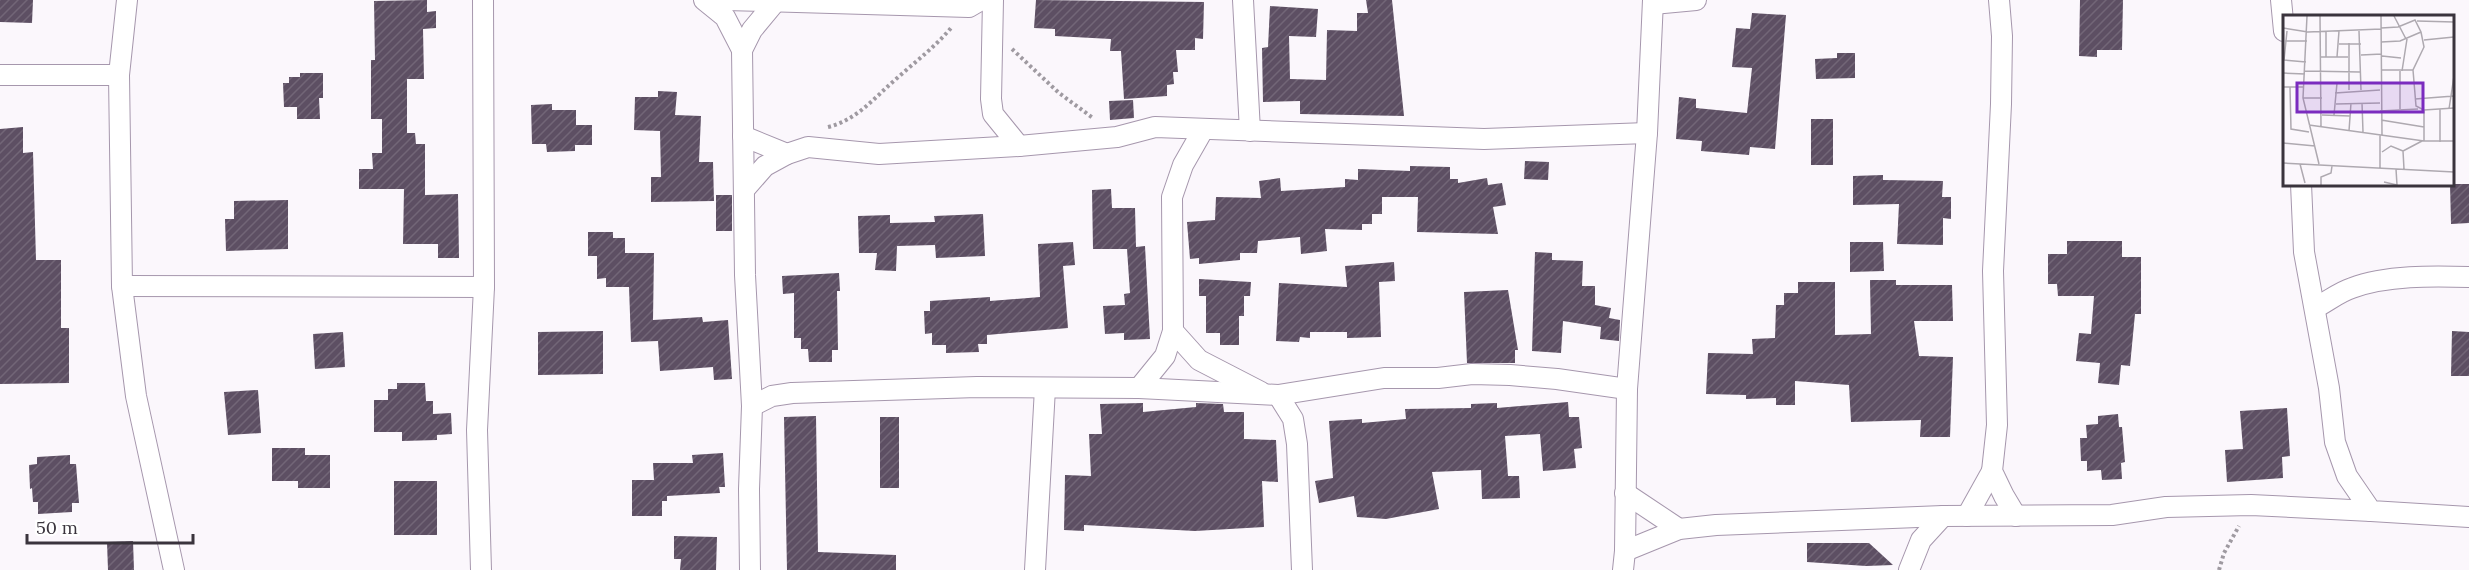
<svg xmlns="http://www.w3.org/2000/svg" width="2469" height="570" viewBox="0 0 2469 570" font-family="Lora,serif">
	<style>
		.building { fill: url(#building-hatch) }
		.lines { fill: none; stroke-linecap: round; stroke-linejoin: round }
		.street-casing { stroke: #a697ad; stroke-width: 22 }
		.path { stroke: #9f9aa1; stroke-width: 4; stroke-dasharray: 3 3; stroke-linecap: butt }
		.street { stroke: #fff; stroke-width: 20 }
		.inset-road { fill: none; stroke: #aea9b0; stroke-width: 1.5 }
		.view { fill: #7b2cbf; fill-opacity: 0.15; stroke: #7b2cbf; stroke-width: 3 }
		.inset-edge { fill: none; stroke: #3a343d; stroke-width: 3 }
	</style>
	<defs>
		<pattern id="building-hatch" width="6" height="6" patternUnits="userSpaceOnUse" patternTransform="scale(1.5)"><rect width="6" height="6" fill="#5d4f63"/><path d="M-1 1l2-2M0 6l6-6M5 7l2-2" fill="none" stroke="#726677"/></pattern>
	</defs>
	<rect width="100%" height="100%" fill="#fbf7fc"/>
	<!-- building -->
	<g class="building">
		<polygon points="0,0 33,0 32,23 0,22"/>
		<polygon points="427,0 427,12 436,11 436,28 423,29 424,79 407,79 407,133 415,133 416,144 425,144 425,195 458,194 459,258 438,258 438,244 403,244 404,189 359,189 359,169 373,169 372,153 382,153 382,119 371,119 371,60 375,60 374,1"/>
		<polygon points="1036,0 1204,2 1203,39 1195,38 1195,50 1176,50 1178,72 1173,72 1174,84 1167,85 1167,96 1124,99 1121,51 1110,51 1111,39 1055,36 1055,29 1034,28"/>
		<polygon points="1366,0 1392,0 1404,116 1300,114 1300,101 1263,102 1262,48 1268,47 1270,6 1318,9 1316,37 1289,36 1290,79 1326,80 1327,30 1357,31 1357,13 1368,13"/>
		<polygon points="2080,0 2123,0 2122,50 2097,50 2097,57 2079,56"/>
		<polygon points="1752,13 1786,15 1775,149 1750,147 1749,155 1701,151 1702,141 1676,139 1679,97 1696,99 1696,108 1747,113 1752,68 1732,67 1736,28 1750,29"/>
		<polygon points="1837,53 1855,53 1855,78 1816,79 1815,59 1837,58"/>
		<polygon points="300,73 323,73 323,98 319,98 320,119 297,119 297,107 284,107 283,83 289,83 289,77 300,77"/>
		<polygon points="658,91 677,92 675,115 701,116 699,162 713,162 714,201 651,202 651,177 661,177 660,131 634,130 635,97 658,97"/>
		<polygon points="1133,100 1134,118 1110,120 1109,101"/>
		<polygon points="552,104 552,110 576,110 576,125 592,125 592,145 575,145 575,151 547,152 546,144 532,144 531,105"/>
		<rect x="1811" y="119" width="22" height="46"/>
		<polygon points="23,127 23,153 33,152 36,260 61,260 61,328 69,328 69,383 0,384 0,129"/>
		<polygon points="1525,161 1549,162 1548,180 1524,179"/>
		<polygon points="1410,166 1450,167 1450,179 1458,179 1458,183 1487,178 1488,185 1502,183 1506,205 1493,207 1498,234 1417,232 1418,197 1382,197 1382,214 1372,214 1372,224 1362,224 1362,230 1325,229 1327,251 1301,254 1300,237 1258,241 1257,253 1240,253 1240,260 1199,264 1199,258 1190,259 1187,222 1215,220 1216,197 1261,198 1259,181 1280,178 1281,191 1345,187 1345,179 1358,180 1358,169 1410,171"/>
		<polygon points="1883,175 1883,180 1943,181 1942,197 1951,197 1951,219 1943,218 1943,245 1897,244 1899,204 1853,205 1853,176"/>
		<polygon points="2450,184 2469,184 2469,223 2451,224"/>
		<polygon points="1111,189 1112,208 1135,208 1136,247 1145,246 1150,339 1124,340 1124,333 1105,334 1103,306 1125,305 1124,294 1130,293 1127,249 1093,249 1092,190"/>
		<rect x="716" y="195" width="16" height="36"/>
		<polygon points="288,200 288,249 226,251 225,219 234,219 234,201"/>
		<polygon points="983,214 985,256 936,258 935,245 897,246 896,271 875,270 877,253 859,253 858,216 890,215 890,223 935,222 934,216"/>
		<polygon points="588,232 613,232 613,238 625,238 625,253 654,253 653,320 702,317 703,322 728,320 732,379 714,380 713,367 660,371 658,341 631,342 629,287 606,287 606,278 597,279 597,256 588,256"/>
		<polygon points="2067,241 2122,241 2122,257 2141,257 2141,314 2135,314 2130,366 2121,365 2119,385 2098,383 2100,363 2076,361 2079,333 2091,334 2094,296 2058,296 2057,284 2048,284 2048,254 2067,254"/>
		<polygon points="1073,242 1075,265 1063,266 1068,328 987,335 987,344 978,344 979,352 946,353 946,345 932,345 932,333 925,334 924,311 930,311 930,301 990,297 990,301 1040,297 1038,244"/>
		<polygon points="1850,242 1883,242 1884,271 1850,272"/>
		<polygon points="1535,252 1552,253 1552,260 1583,261 1582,286 1595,286 1595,305 1611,308 1609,318 1620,320 1619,341 1600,339 1601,327 1563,321 1561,353 1532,351"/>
		<polygon points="1394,262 1395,281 1379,282 1381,337 1347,338 1347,332 1310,332 1310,338 1300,337 1299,342 1276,341 1279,283 1347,287 1345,266"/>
		<polygon points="839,273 840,291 837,291 838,350 832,350 832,362 809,362 808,349 801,349 801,338 794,338 794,293 783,294 782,276"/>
		<polygon points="1199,279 1251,282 1250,296 1244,296 1244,316 1239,316 1239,345 1220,345 1220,333 1206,333 1206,296 1199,296"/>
		<polygon points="1870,280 1896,280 1896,285 1952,285 1953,321 1914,321 1919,356 1953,357 1950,437 1920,437 1921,420 1851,422 1849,385 1795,381 1795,405 1776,405 1776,398 1746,399 1746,395 1706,394 1708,353 1753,354 1752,339 1775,338 1776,305 1784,305 1784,293 1798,293 1798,282 1835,282 1835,335 1871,334"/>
		<polygon points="1508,290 1518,350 1515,350 1515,363 1467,363 1464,292"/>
		<polygon points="603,331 603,374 538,375 538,332"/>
		<polygon points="2452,331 2469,332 2469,376 2451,376"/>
		<polygon points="343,332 345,367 315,369 313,334"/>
		<polygon points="397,383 425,383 426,401 433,401 433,414 451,413 452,434 437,435 437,440 402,441 402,432 374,432 374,400 388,400 388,389 397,389"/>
		<polygon points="258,390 261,433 228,435 224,392"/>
		<polygon points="1568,402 1569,417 1579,417 1582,448 1574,449 1576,468 1543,471 1540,434 1505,436 1508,476 1519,476 1520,498 1482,499 1481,470 1432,472 1439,509 1386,519 1357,517 1354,496 1319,503 1315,481 1333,478 1329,421 1362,419 1362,423 1406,419 1405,409 1471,408 1471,404 1497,403 1497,408"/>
		<polygon points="1143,403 1143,412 1196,407 1196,403 1223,404 1224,412 1244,412 1244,439 1276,440 1278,482 1262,481 1264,527 1195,531 1084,525 1084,531 1064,530 1065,475 1091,476 1089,434 1102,434 1100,404"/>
		<polygon points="2287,408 2290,456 2282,457 2283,478 2227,482 2225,450 2243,449 2240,411"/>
		<polygon points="2118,414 2119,427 2122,427 2125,462 2121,463 2122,479 2102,480 2101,470 2087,471 2087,461 2081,461 2080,438 2087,438 2086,425 2098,424 2098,416"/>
		<polygon points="816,416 818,552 896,555 896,570 787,570 784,417"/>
		<rect x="880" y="417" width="19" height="71"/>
		<polygon points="272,448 305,448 305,455 330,455 330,488 298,488 298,481 272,481"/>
		<polygon points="723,453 725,487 719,487 720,493 667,496 667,501 662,501 662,516 632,516 632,480 654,480 653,463 693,463 692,455"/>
		<polygon points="70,455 70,464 76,464 79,503 72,503 72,512 38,514 38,502 33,502 32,488 30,489 29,465 37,464 37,457"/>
		<rect x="394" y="481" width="43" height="54"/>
		<polygon points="674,536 717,537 716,570 680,570 681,559 674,559"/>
		<polygon points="133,541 134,570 108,570 107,542"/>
		<polygon points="1807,543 1869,543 1893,565 1866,566 1807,562"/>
	</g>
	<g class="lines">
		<defs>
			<g id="street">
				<polyline points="127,0 119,75 122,286 136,396 174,570"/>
				<polyline points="704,0 725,17 742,50"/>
				<polyline points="725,0 969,7 981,0"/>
				<polyline points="993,0 991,99 993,114 1019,146"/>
				<polyline points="1243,0 1250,131"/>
				<polyline points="1999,0 2002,36 2001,104 1993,271 1997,425 1992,471 2004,496 2016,516"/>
				<polyline points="2281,0 2284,31"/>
				<polyline points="1653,4 1696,0"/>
				<polyline points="0,75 119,75"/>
				<polyline points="743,136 787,154"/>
				<polyline points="2301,184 2304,252 2329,388 2335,442 2347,476 2371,511 2469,517"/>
				<polyline points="744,190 765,166 787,154 808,147 879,154 1019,146 1117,137 1155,127 1484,139 1647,133"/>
				<polyline points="122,286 484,287"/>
				<path d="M2315,308c12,-6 24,-16 37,-20 34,-13 81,-12 117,-11"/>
				<polyline points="1173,331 1199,360 1261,392"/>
				<polyline points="1139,388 1165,356 1173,331 1172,197 1183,165 1203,130"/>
				<polyline points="1278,395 1293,419 1297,444 1302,570"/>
				<polyline points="752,406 772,396 792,393 977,387 1139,388 1278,395 1384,378 1438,378 1472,374 1510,375 1557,379 1627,389"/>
				<polyline points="1625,493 1679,529"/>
				<polyline points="1967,516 1992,471"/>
				<polyline points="1625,551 1679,529 1716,525 1943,516 2112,515 2166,507 2251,505 2371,511"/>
				<polyline points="481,570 477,430 484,287 483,0"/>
				<polyline points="750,570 749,489 752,406 745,275 742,50 752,30 776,1"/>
				<polyline points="1035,570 1045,388"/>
				<polyline points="1623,570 1625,551 1627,389 1647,133 1653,0"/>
				<polyline points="1909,570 1921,540 1943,516"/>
			</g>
		</defs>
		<!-- street casing -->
		<use href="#street" class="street-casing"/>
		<!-- path -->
		<g class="path">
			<polyline points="1012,49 1059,93 1093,118"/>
			<path d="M828,127c29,-7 46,-29 68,-48 19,-17 39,-32 55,-51"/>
			<polyline points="2219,570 2224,553 2239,526"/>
		</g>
		<!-- street -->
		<use href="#street" class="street"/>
	</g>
	<!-- overview -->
	<g transform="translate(2283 15)">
		<rect width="171" height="171" fill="#fbf7fc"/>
		<path class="inset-road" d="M24,1l-4,82 16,66M37,1l1,110M98,1l1,119M111,1l12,23M134,6l37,1M0,13l25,4 73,-3M98,13l17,-1 17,-7 6,12 3,15 -11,23 3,36 8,4v31M4,16l-3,29 22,2M76,16l2,59M141,25l30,-3M2,26h22M98,27l19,-1 21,-9M66,28v47M56,29h22M78,40l21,-1M99,41l19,2M38,42h27M43,42v-26M54,42l2,-26M99,55h31M22,56l55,1M117,56v38M119,56l5,-32M0,58l22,1M39,68h26M0,72h20M7,72l1,42 18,3M52,78l45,-3M20,83h19M132,84l39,-3M79,88l1,29M53,89l44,-1M166,94l5,-33M141,95l30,-2M97,96l38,-2M39,100l28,1M51,100l3,-32M98,105l43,7M26,110l115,16h30M66,116l2,-28M97,120v33M157,127v-33M0,128l32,3M99,137l9,-6 12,5M0,148l171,9M17,149l5,19M121,154l-1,-18 19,-10M101,167l13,3 -1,-16M38,170v-8l10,-4 1,-7"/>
		<path class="view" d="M14,68h126v29h-126z"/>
		<rect width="171" height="171" class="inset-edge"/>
	</g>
	<!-- scale -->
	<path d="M27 534v9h166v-9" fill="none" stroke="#3a343d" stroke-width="3"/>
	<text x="36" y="534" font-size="18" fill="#3a343d" stroke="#ffffff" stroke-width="4.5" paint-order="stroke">50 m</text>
</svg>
